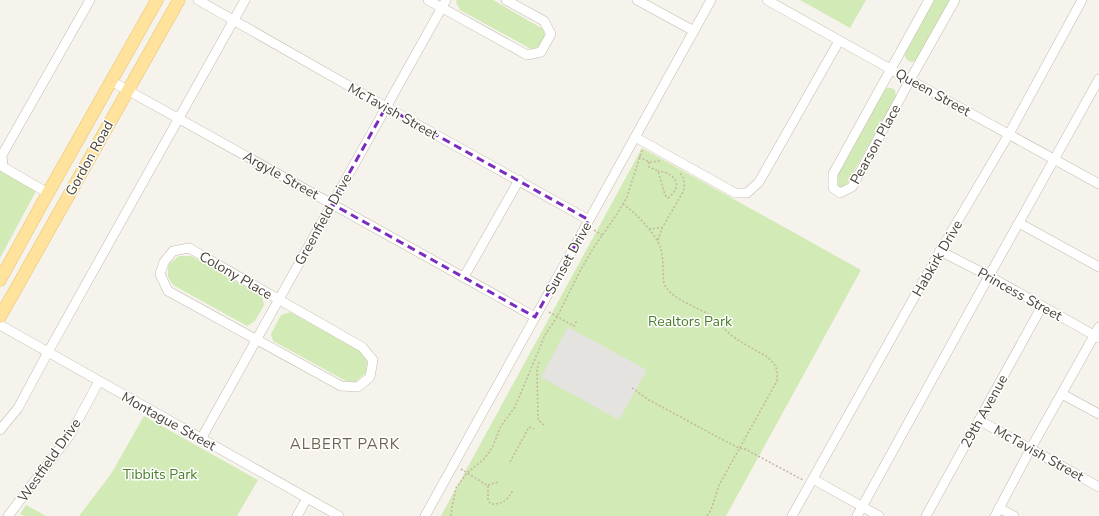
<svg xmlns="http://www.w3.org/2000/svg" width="1099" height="516" viewBox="0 0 1099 516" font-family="'Nunito Sans',sans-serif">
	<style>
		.green { fill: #d2eab5 }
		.parking { fill: #e5e3e0 }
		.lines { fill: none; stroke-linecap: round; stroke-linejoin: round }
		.minor-casing { stroke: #c2bbae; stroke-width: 10 }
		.major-casing { stroke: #e6c16a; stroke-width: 13 }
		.path { stroke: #c4b79f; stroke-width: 1.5; stroke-dasharray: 2 2; stroke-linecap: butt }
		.minor { stroke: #fff; stroke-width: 9 }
		.major { stroke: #ffe39c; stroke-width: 12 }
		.marked { fill: none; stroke: #7b2cbf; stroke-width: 3; stroke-dasharray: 8 5; stroke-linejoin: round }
		.labels { text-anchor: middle; stroke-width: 3; stroke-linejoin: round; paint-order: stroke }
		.street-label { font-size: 14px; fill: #4b4439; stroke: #fff }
		.park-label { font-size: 14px; fill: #4a7f2a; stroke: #fff }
		.neighbourhood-label { font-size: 15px; letter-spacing: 1px; fill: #6e6250; stroke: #fff }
	</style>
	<rect width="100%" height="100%" fill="#f6f3ec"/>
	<!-- green -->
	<g class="green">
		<polygon points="457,0 493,0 543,29 545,36 538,47 531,49 460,10 456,2"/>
		<polygon points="800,0 866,0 850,28"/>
		<path d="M934,0h16l-33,60c-6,4 -12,1 -12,-6z"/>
		<path d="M887,88h4l4,2 1,7 -51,90c-3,1 -5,1 -9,-1l-1,-7 49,-89z"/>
		<polygon points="642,148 861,270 726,516 441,516"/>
		<polygon points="0,171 36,191 0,258"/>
		<polygon points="179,256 191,256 262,296 264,305 255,321 247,326 173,285 168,277 168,265"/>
		<polygon points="290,312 360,351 367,361 366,373 355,382 346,381 273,341 271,334 281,315"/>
		<polygon points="144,416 258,480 237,516 79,516 111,474"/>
		<polygon points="26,505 46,516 24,516 20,514"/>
	</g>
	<!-- parking -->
	<polygon class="parking" points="568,327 647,370 619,420 541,377"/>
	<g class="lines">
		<defs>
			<g id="minor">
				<polyline points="198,0 386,107 589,220"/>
				<polyline points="428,0 527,55 541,52 551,34 544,21 506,0"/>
				<polyline points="637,0 694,31"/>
				<polyline points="767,0 910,80 1099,184"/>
				<polyline points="929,0 833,174 833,188 840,193 852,187 910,80 955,0"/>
				<polyline points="111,81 535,317"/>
				<polyline points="635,137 735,193 747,193 759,182 839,41"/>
				<polyline points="48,193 3,167 2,155 90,0"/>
				<polyline points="1019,223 1099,267"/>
				<polygon points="189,248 362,347 373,360 370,377 358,387 341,386 168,291 160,274 164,262 173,251"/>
				<polyline points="940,251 989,276 1099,338"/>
				<polyline points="464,277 519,180"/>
				<polyline points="0,325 339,516"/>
				<polyline points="1062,394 1099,414"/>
				<polyline points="979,420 1099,487"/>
				<polyline points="0,430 18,408 48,352 245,0"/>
				<polyline points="201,439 446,0"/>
				<polyline points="813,479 879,516"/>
				<polyline points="999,508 1014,516"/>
				<polyline points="8,516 70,435 99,381"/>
				<polyline points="297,516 307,498"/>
				<polyline points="425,516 711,0"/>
				<polyline points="792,516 940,251 1009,134 1082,0"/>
				<polyline points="857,516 989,276 1099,79"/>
				<polyline points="926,516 1042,306"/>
				<polyline points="995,516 1031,448 1099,327"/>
			</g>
			<g id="major">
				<polyline points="0,280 48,193 157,0"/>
				<polyline points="0,317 179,0"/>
			</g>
		</defs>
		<!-- minor casing -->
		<use href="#minor" class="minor-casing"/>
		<!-- major casing -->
		<use href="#major" class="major-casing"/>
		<!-- path -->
		<g class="path">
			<polyline points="639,157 649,162 660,161"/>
			<path d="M649,162v5l9,4 7,24 3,3c16,-12 7,-25 -10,-27"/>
			<path d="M623,204c12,8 34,31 38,45 3,11 1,23 3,34 5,15 31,23 44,31 9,6 15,14 23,21 9,7 21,13 31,19 5,2 9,6 12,10 4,5 3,11 3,17l-58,104 -8,25 -4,6"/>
			<polyline points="649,229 656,228 662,228"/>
			<polyline points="594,230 602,235"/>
			<path d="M658,240l4,-12 21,-36c2,-7 2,-13 -3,-19"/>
			<polyline points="549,312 574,326 577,320"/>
			<polyline points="539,362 537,370 538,420 545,426"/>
			<polyline points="632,388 649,400 725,441 739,448 745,449 803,480"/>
			<polyline points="510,462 529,427 534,429"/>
			<path d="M461,469l27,17v15l3,3c12,0 16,-3 22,-14"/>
			<polyline points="488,485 498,482"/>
			<polyline points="451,516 452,507 456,488 467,473 484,459 492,448 501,426 515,407 545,335 557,317 580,271 594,247 617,214 627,197 642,150"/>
		</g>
		<!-- minor -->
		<use href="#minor" class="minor"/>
		<!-- major -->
		<use href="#major" class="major"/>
	</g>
	<!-- marked area -->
	<path class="marked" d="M386,107l203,113 -54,97 -203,-113z"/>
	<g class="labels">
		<!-- street labels -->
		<g class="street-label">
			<text transform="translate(933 92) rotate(29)" y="5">Queen Street</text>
			<text transform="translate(393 111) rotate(29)" y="5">McTavish Street</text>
			<text transform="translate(875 144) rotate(-61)" y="5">Pearson Place</text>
			<text transform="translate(89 158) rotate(-61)" y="5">Gordon Road</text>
			<text transform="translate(281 175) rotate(29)" y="5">Argyle Street</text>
			<text transform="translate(323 219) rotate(-61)" y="5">Greenfield Drive</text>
			<text transform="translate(568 258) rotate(-61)" y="5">Sunset Drive</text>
			<text transform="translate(937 258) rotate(-60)" y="5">Habkirk Drive</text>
			<text transform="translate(236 275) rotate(30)" y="5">Colony Place</text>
			<text transform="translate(1020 294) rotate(29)" y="5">Princess Street</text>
			<text transform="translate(984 411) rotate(-61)" y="5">29th Avenue</text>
			<text transform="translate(169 421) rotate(29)" y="5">Montague Street</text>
			<text transform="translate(1039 453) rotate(29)" y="5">McTavish Street</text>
			<text transform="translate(49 460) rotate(-55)" y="5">Westfield Drive</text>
		</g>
		<!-- park labels -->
		<g class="park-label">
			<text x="690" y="326">Realtors Park</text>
			<text x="160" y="479">Tibbits Park</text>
		</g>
		<!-- neighbourhood labels -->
		<g class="neighbourhood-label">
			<text x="345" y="449">ALBERT PARK</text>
		</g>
	</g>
</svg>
